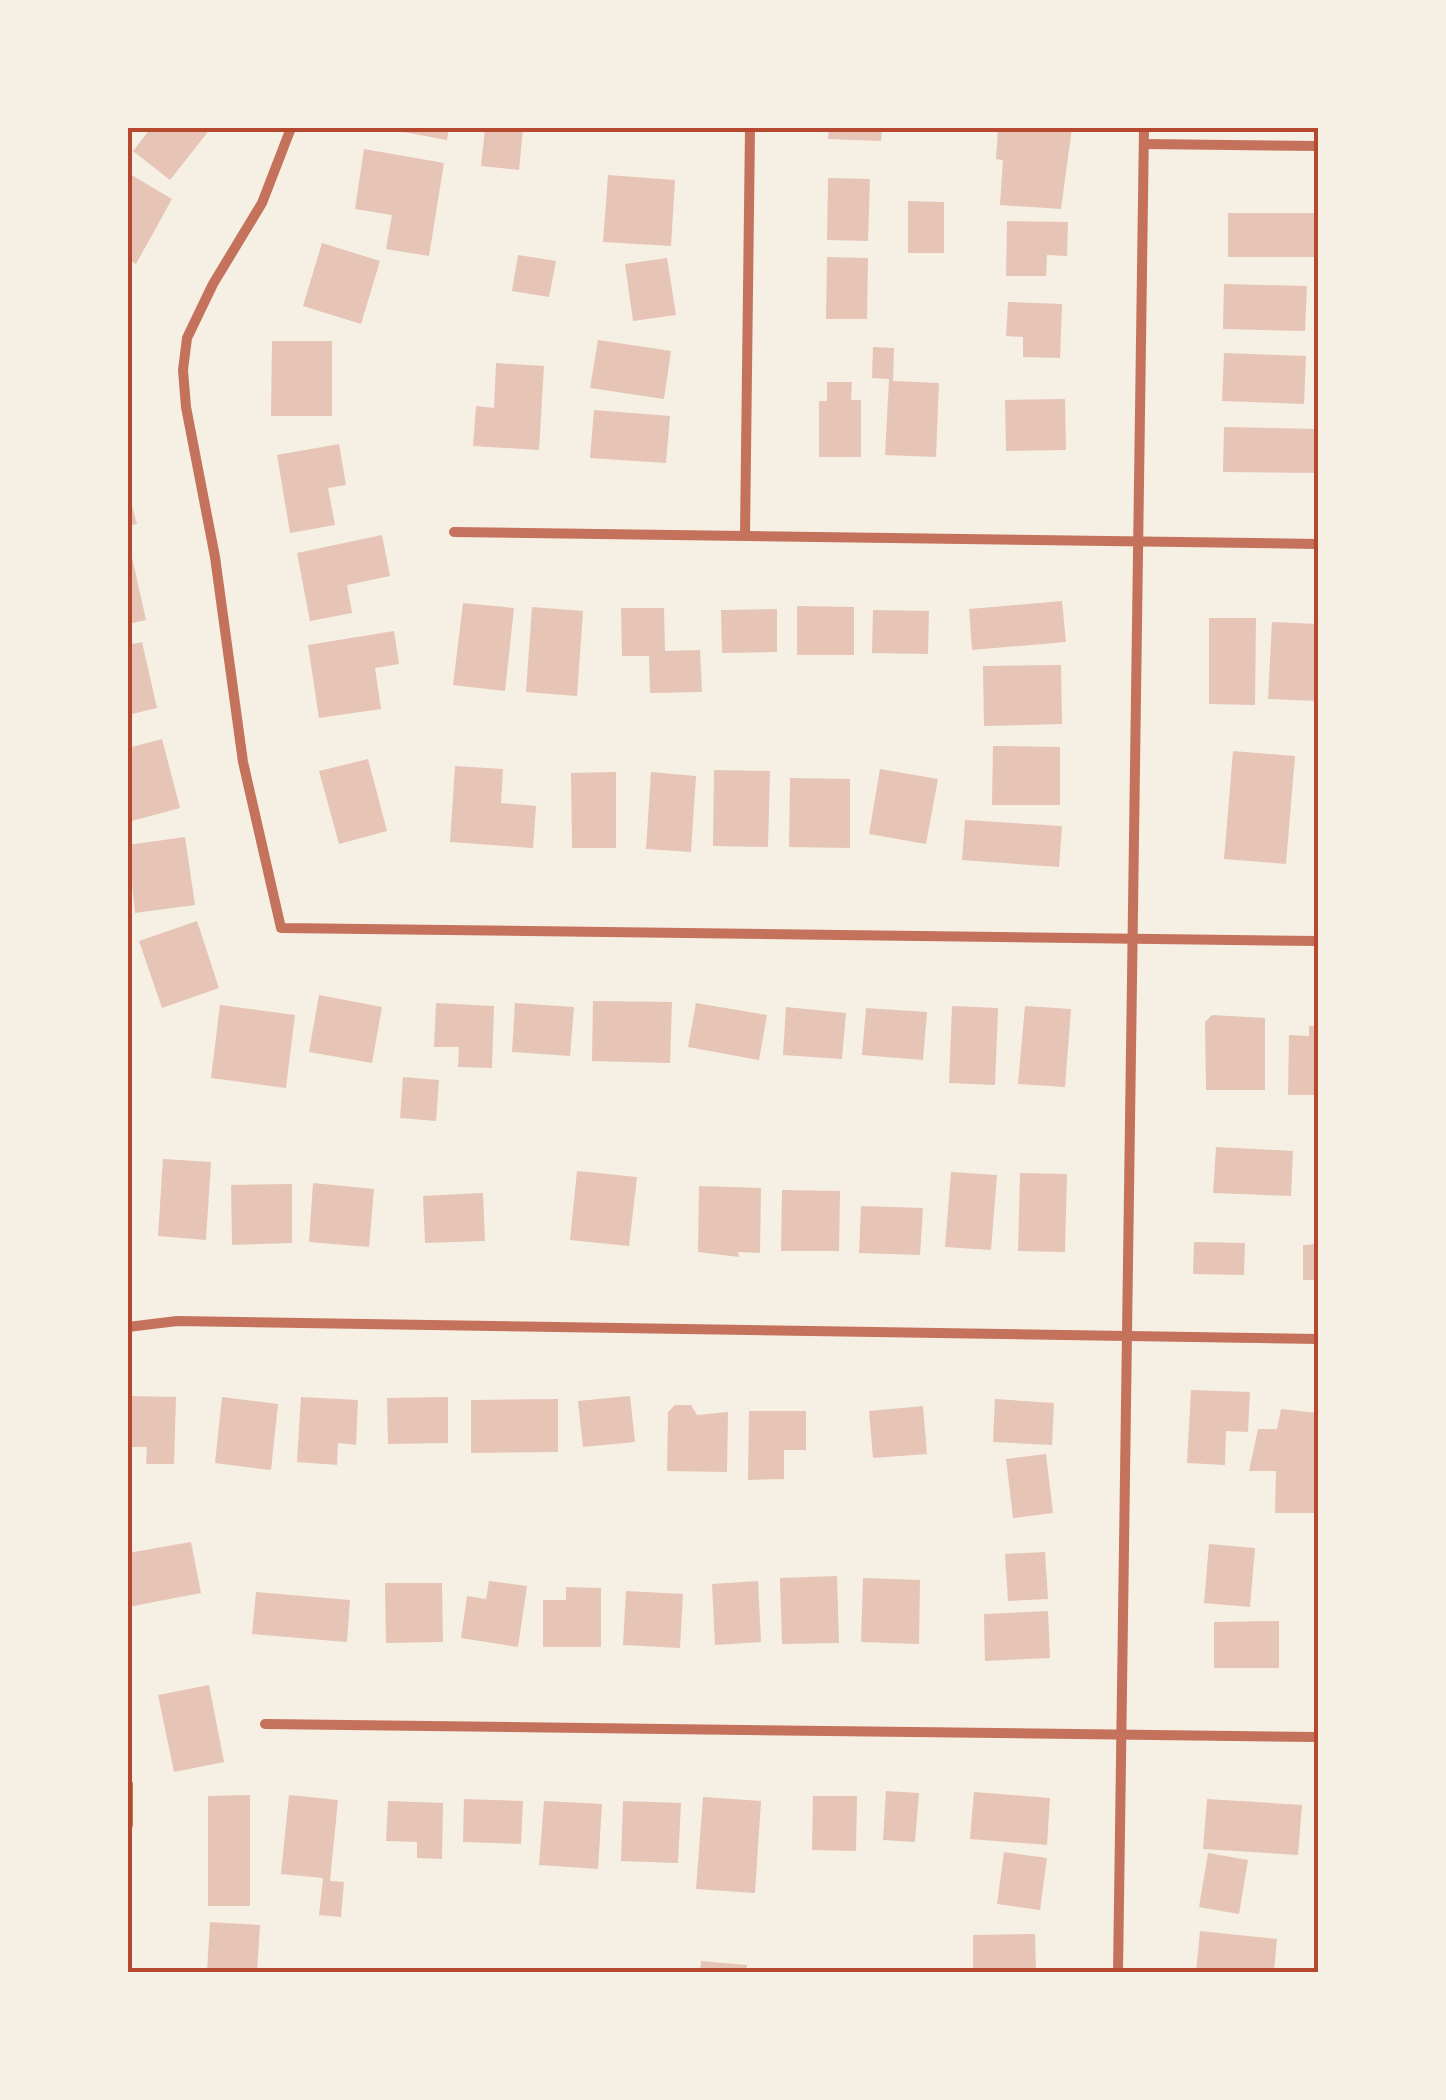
<svg xmlns="http://www.w3.org/2000/svg" width="1446" height="2100" viewBox="0 0 1446 2100" font-family="'Fira Sans Condensed',sans-serif">
	<style>
		.building { fill: #e6c5b7 }
		.lines { fill: none; stroke-linecap: round; stroke-linejoin: round }
		.minor { stroke: #c5725c; stroke-width: 10 }
		.neatline { fill: none; stroke: #b5482f; stroke-width: 4 }
	</style>
	<rect width="100%" height="100%" fill="#f6efe4"/>
	<!-- building -->
	<g class="building">
		<polygon points="151,128 211,128 170,180 133,151"/>
		<polygon points="382,128 449,128 447,140"/>
		<polygon points="485,128 523,128 519,170 481,166"/>
		<polygon points="829,128 882,128 881,141 828,139"/>
		<polygon points="998,128 1072,128 1061,209 1000,205 1003,160 996,159"/>
		<polygon points="364,149 444,163 429,256 386,249 392,215 355,209"/>
		<polygon points="128,173 172,199 136,264 128,259"/>
		<polygon points="608,175 675,180 671,246 603,242"/>
		<polygon points="828,178 870,179 868,241 827,240"/>
		<polygon points="908,201 944,202 944,253 908,253"/>
		<rect x="1228" y="213" width="90" height="44"/>
		<polygon points="1007,221 1068,222 1067,256 1047,255 1046,276 1006,276"/>
		<polygon points="322,243 380,261 361,324 303,306"/>
		<polygon points="518,255 556,261 549,297 512,291"/>
		<polygon points="827,257 868,258 867,319 826,319"/>
		<polygon points="667,258 676,315 633,321 625,264"/>
		<polygon points="1224,284 1307,286 1305,331 1223,329"/>
		<polygon points="1008,302 1062,304 1060,358 1023,357 1023,337 1006,336"/>
		<polygon points="598,340 671,351 664,399 590,388"/>
		<polygon points="272,341 332,341 332,416 271,416"/>
		<polygon points="873,347 894,348 893,381 939,383 936,457 885,455 889,379 872,378"/>
		<polygon points="1224,353 1306,356 1304,404 1222,401"/>
		<polygon points="496,363 544,366 539,450 473,446 476,406 494,408"/>
		<polygon points="827,382 852,382 851,400 861,400 861,457 819,457 819,401 827,401"/>
		<polygon points="1065,399 1066,450 1006,451 1005,400"/>
		<polygon points="594,410 670,416 666,463 590,458"/>
		<polygon points="1224,427 1318,429 1318,473 1223,472"/>
		<polygon points="339,444 346,485 328,488 335,525 290,533 277,455"/>
		<polygon points="128,492 137,524 128,526"/>
		<polygon points="382,535 390,576 347,585 352,613 310,621 297,553"/>
		<polygon points="131,553 146,620 128,624 128,554"/>
		<polygon points="1062,601 1066,642 972,650 969,609"/>
		<polygon points="463,603 514,608 505,691 453,685"/>
		<polygon points="797,606 854,607 854,655 797,655"/>
		<polygon points="532,607 583,611 577,696 526,692"/>
		<polygon points="621,608 664,608 665,651 700,650 702,692 650,693 649,656 622,656"/>
		<polygon points="777,609 777,652 722,653 721,610"/>
		<polygon points="873,610 929,611 928,654 872,653"/>
		<polygon points="1209,618 1256,618 1255,705 1209,704"/>
		<polygon points="1272,622 1318,624 1318,701 1268,699"/>
		<polygon points="394,631 399,664 375,668 381,709 319,718 308,645"/>
		<polygon points="142,642 157,708 128,715 128,645"/>
		<polygon points="1061,665 1062,724 984,726 983,666"/>
		<polygon points="162,739 180,808 128,822 128,748"/>
		<polygon points="993,746 1060,747 1060,805 992,805"/>
		<polygon points="1233,751 1295,756 1286,864 1224,859"/>
		<polygon points="368,759 387,831 339,844 319,771"/>
		<polygon points="455,766 503,769 501,803 536,806 533,848 450,842"/>
		<polygon points="880,769 938,779 926,844 869,834"/>
		<polygon points="714,770 770,771 768,847 713,846"/>
		<polygon points="616,772 616,848 572,848 571,773"/>
		<polygon points="651,772 696,776 691,852 646,849"/>
		<polygon points="790,778 850,779 850,848 789,847"/>
		<polygon points="965,820 1062,826 1059,867 962,860"/>
		<polygon points="185,837 195,905 135,913 128,845"/>
		<polygon points="197,921 219,988 162,1008 139,941"/>
		<polygon points="319,995 382,1007 372,1063 309,1052"/>
		<polygon points="593,1001 672,1002 670,1063 592,1061"/>
		<polygon points="436,1003 494,1006 492,1068 458,1067 459,1047 434,1047"/>
		<polygon points="515,1003 574,1007 570,1056 512,1052"/>
		<polygon points="696,1003 767,1015 759,1060 688,1047"/>
		<polygon points="220,1005 295,1015 286,1088 211,1078"/>
		<polygon points="952,1006 998,1008 995,1085 949,1083"/>
		<polygon points="1025,1006 1071,1009 1065,1087 1018,1084"/>
		<polygon points="786,1007 846,1013 842,1059 783,1055"/>
		<polygon points="866,1008 927,1012 923,1060 862,1055"/>
		<polygon points="1212,1015 1265,1018 1265,1090 1206,1090 1205,1022"/>
		<polygon points="1309,1026 1318,1026 1318,1095 1288,1095 1289,1035 1309,1036"/>
		<polygon points="403,1077 439,1080 436,1121 400,1118"/>
		<polygon points="1216,1147 1293,1151 1291,1196 1213,1193"/>
		<polygon points="163,1159 211,1162 206,1240 158,1236"/>
		<polygon points="577,1171 637,1177 629,1246 570,1240"/>
		<polygon points="951,1172 997,1175 991,1250 945,1247"/>
		<polygon points="1020,1173 1067,1174 1065,1252 1018,1251"/>
		<polygon points="313,1183 374,1189 369,1247 309,1242"/>
		<polygon points="292,1184 292,1243 232,1245 231,1185"/>
		<polygon points="699,1186 761,1188 760,1253 738,1252 739,1257 698,1252"/>
		<polygon points="782,1190 840,1191 839,1251 781,1251"/>
		<polygon points="483,1193 485,1241 425,1243 423,1196"/>
		<polygon points="861,1206 923,1208 920,1255 859,1253"/>
		<polygon points="1194,1242 1245,1243 1244,1275 1193,1274"/>
		<polygon points="1318,1244 1318,1280 1303,1280 1303,1245"/>
		<polygon points="1191,1390 1250,1392 1248,1432 1226,1431 1225,1465 1187,1463"/>
		<polygon points="128,1396 176,1397 174,1464 146,1464 147,1447 128,1447"/>
		<polygon points="630,1396 635,1442 583,1447 578,1401"/>
		<polygon points="222,1397 278,1404 271,1470 215,1463"/>
		<polygon points="301,1397 358,1400 356,1445 338,1443 337,1465 297,1462"/>
		<polygon points="448,1397 448,1443 388,1444 387,1398"/>
		<polygon points="558,1399 558,1452 471,1453 471,1400"/>
		<polygon points="995,1399 1054,1403 1052,1445 993,1442"/>
		<polygon points="675,1405 691,1405 697,1415 728,1412 727,1472 667,1471 668,1412"/>
		<polygon points="923,1406 927,1454 873,1458 869,1411"/>
		<polygon points="1281,1409 1318,1413 1318,1513 1275,1513 1276,1471 1249,1471 1258,1429 1277,1429"/>
		<polygon points="749,1411 806,1411 806,1450 784,1450 784,1479 748,1480"/>
		<polygon points="1046,1454 1053,1513 1013,1518 1006,1459"/>
		<polygon points="191,1542 201,1593 128,1607 128,1553"/>
		<polygon points="1209,1544 1255,1548 1250,1607 1204,1603"/>
		<polygon points="1045,1552 1048,1599 1008,1601 1005,1554"/>
		<polygon points="837,1576 839,1643 782,1644 780,1578"/>
		<polygon points="863,1578 920,1580 919,1644 861,1642"/>
		<polygon points="489,1581 527,1586 518,1647 461,1638 467,1596 486,1599"/>
		<polygon points="758,1581 761,1642 715,1645 712,1584"/>
		<polygon points="385,1583 442,1583 443,1642 386,1643"/>
		<polygon points="566,1587 601,1588 601,1647 543,1647 543,1600 566,1600"/>
		<polygon points="626,1591 683,1594 680,1648 623,1645"/>
		<polygon points="256,1592 350,1600 347,1642 252,1634"/>
		<polygon points="1048,1611 1050,1658 985,1661 984,1614"/>
		<polygon points="1279,1621 1279,1668 1214,1668 1214,1622"/>
		<polygon points="209,1685 224,1762 174,1772 158,1695"/>
		<polygon points="886,1791 919,1793 915,1842 883,1840"/>
		<polygon points="974,1792 1050,1798 1047,1845 970,1839"/>
		<polygon points="250,1795 250,1906 208,1906 208,1796"/>
		<polygon points="289,1795 338,1800 330,1881 344,1882 341,1917 319,1915 323,1878 281,1874"/>
		<polygon points="813,1796 857,1796 856,1851 812,1850"/>
		<polygon points="703,1797 761,1801 755,1893 696,1889"/>
		<polygon points="464,1799 523,1801 521,1844 463,1842"/>
		<polygon points="1207,1799 1302,1805 1298,1855 1203,1849"/>
		<polygon points="388,1801 443,1803 442,1859 417,1858 417,1842 386,1841"/>
		<polygon points="544,1801 602,1804 598,1869 539,1865"/>
		<polygon points="623,1801 681,1803 678,1863 621,1861"/>
		<polygon points="1004,1852 1047,1858 1040,1910 997,1904"/>
		<polygon points="1208,1853 1248,1860 1239,1914 1199,1907"/>
		<polygon points="210,1922 260,1925 257,1972 207,1972"/>
		<polygon points="1200,1931 1277,1939 1274,1972 1196,1972"/>
		<polygon points="1035,1934 1036,1972 973,1972 973,1935"/>
		<polygon points="701,1961 747,1965 746,1972 700,1972"/>
	</g>
	<g class="lines">
		<!-- minor -->
		<g class="minor">
			<polyline points="291,128 262,203 213,284 187,338 183,370 186,407 215,557 243,762 281,928 1318,941"/>
			<polyline points="1144,144 1318,146"/>
			<polyline points="454,532 1318,544"/>
			<polyline points="745,535 750,128"/>
			<polyline points="128,1327 177,1321 1318,1339"/>
			<polyline points="265,1724 1318,1737"/>
			<polyline points="128,1825 128,1784"/>
			<polyline points="1118,1972 1144,128"/>
		</g>
	</g>
	<!-- border -->
	<rect width="1446" height="2100" fill="none" stroke="#f6efe4" stroke-width="260"/>
	<rect x="130" y="130" width="1186" height="1840" class="neatline"/>
</svg>
